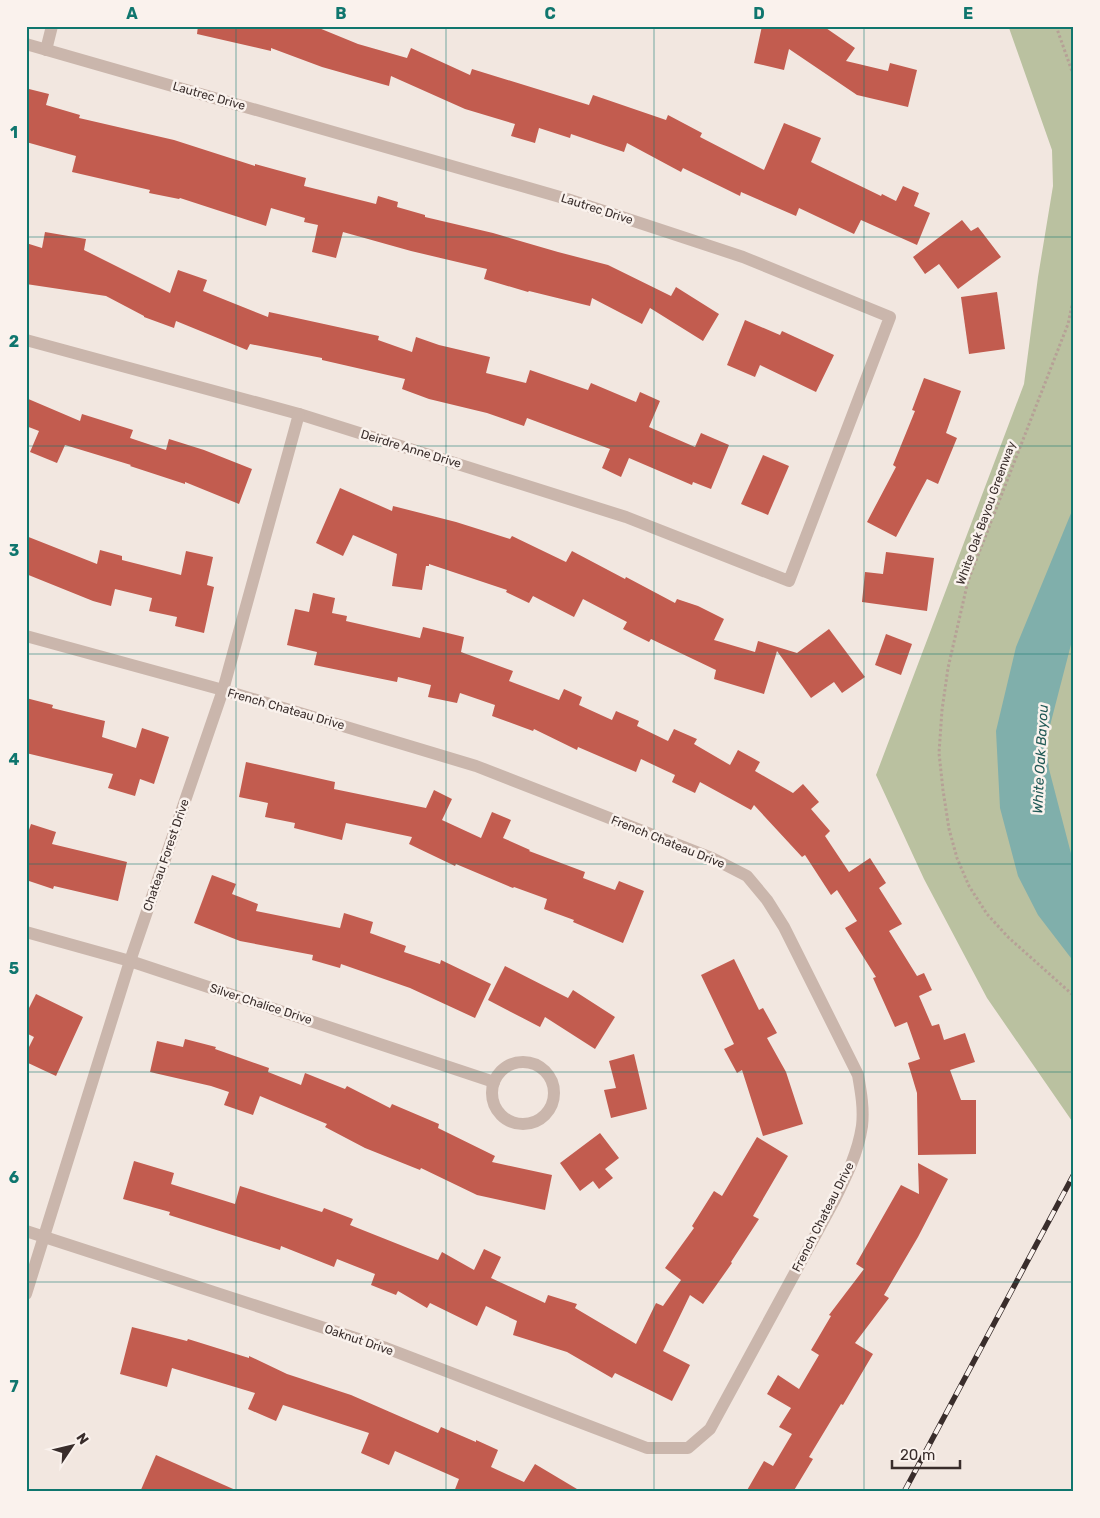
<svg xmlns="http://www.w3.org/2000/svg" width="1100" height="1518" viewBox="0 0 1100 1518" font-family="Rubik,sans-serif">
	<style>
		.green { fill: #bac1a0 }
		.water { fill: #80afab }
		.building { fill: #c25c4f }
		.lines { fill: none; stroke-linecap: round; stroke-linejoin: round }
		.path { stroke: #b6a096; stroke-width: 3; stroke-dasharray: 2.5 2.5; stroke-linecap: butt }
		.street { stroke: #cab6ac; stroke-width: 12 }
		.rail-casing { stroke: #392d2b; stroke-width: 5.5 }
		.rail { stroke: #faf2ed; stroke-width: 4; stroke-dasharray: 11; stroke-linecap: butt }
		.grid { fill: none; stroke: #0f766e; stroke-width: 1; stroke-opacity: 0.55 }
		.labels { text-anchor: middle; stroke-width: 5; stroke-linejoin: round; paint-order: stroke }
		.street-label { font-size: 12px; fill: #392d2b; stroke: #faf2ed }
		.water-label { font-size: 14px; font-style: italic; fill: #215956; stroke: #faf2ed }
		.neatline { fill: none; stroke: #0f766e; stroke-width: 2 }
		.grid-label { font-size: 16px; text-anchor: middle; font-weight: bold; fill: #0f766e }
	</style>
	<rect width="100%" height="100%" fill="#f2e7e0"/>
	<!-- green -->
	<polygon class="green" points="988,26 1074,26 1074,1124 987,998 924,879 876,775 1024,384 1038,277 1053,186 1052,150 1009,28"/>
	<!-- water -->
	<polygon class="water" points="1074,506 1074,633 1046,741 1049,769 1074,865 1074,962 1038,915 1018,876 1000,808 996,731 1016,647"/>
	<!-- building -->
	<g class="building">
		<polygon points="198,26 314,26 358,44 407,58 411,48 470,75 472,69 589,105 593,95 666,120 668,115 702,133 700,137 764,170 784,123 821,138 811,162 881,196 882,194 896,201 903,186 919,193 914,206 930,213 917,245 861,220 854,234 799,208 796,216 741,192 740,196 683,168 681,172 627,143 624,152 571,134 570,138 539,128 535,143 511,136 515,124 465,109 391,76 389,86 322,67 271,48 271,51 197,34"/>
		<polygon points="762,26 823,26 855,48 846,61 888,71 890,63 917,70 908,107 857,95 789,49 784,70 754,63"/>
		<polygon points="29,89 49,94 46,105 80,115 79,118 174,140 255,166 255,164 306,178 304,186 376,204 378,196 398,202 397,207 425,215 425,217 493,233 558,252 608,265 671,296 676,287 719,314 703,341 650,308 642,324 592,298 590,306 529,291 528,292 484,279 487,269 411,251 343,232 336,258 312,252 318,225 304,222 305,218 271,208 266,226 180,198 179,199 149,193 150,190 72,172 76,156 26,142 26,99"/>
		<polygon points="962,220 971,231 978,227 1001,257 958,289 939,264 925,274 913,257"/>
		<polygon points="45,232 86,239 84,250 170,293 178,270 207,280 203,291 268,317 269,312 379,336 378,340 412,352 416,337 439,345 490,357 486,373 526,383 530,370 588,390 591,383 636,402 640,392 660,401 649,427 695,447 701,433 729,445 711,489 693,482 692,485 629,458 621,477 602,468 610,449 527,418 524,426 487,413 429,399 402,389 405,379 322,360 322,358 250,344 247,350 176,321 174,328 144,317 144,316 106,296 26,284 26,243 42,248"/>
		<polygon points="997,292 1005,349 969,354 961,297"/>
		<polygon points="745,320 780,335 782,331 834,355 816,392 760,365 755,377 727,365"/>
		<polygon points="924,378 961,391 946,433 957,438 938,484 927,479 896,537 867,522 896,467 893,465 915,411 912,410"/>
		<polygon points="26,398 80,421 82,414 133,430 130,438 166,450 169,439 204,450 252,469 239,504 185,482 185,484 130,466 131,465 65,445 57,463 30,452 39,431 26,426"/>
		<polygon points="763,455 789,466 768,515 741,504"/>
		<polygon points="340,488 392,511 393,506 456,522 510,539 512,536 566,562 572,551 625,579 626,577 675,603 677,599 698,606 724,619 714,640 755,652 758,641 797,653 829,629 865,677 842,693 834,682 811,698 777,651 764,694 714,679 716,670 651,639 649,642 623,629 627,622 583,599 574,617 533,596 529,603 506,592 507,590 429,564 429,566 426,566 422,590 392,586 397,554 353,535 343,556 316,543"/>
		<polygon points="26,536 97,564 100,550 122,556 122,560 181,575 186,551 213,557 207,585 214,587 204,633 175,626 177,617 149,611 152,598 115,589 111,606 93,601 26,574"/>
		<polygon points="886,552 934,558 927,611 862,602 865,572 883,574"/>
		<polygon points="313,593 335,598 332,613 347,616 346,621 420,638 423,627 464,637 461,652 513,671 509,681 559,700 564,689 582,697 579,705 612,720 616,711 639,721 637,726 668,741 674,729 697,739 694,744 730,765 738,750 760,762 755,771 793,793 803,784 819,802 811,809 830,831 825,836 849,872 870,858 886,883 879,888 902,924 889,931 917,976 924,973 932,990 919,996 932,1026 939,1024 944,1040 965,1033 975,1062 950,1070 961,1100 976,1100 976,1154 918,1155 917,1093 908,1063 920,1059 907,1022 895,1027 873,978 876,977 845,928 857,921 837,890 831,895 805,855 802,857 754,805 751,810 700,782 695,793 672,782 675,775 641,759 636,772 578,747 577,750 534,729 533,731 492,716 495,705 460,693 457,703 428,697 431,685 398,677 397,682 314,665 317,652 287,645 295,609 309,612"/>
		<polygon points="886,634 912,644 901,675 875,665"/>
		<polygon points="26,698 53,705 52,708 105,721 102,737 136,748 142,728 169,737 154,784 140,779 135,796 108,788 113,774 26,753"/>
		<polygon points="246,762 335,782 334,789 426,808 434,790 452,799 442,820 481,838 492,812 511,820 503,838 530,850 529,851 585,872 583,878 615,890 619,881 644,891 623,943 573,922 574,920 544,909 547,899 514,887 513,888 456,864 455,866 409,844 412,837 346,823 342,840 294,828 295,823 265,817 268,803 239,797"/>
		<polygon points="31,824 56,832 52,844 127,862 118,901 54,886 53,889 26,880 26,839"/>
		<polygon points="212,875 236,884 232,894 258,904 256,911 340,928 344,913 373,922 370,933 406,946 404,952 440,964 441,960 491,984 475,1018 410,988 341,964 340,968 312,960 313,955 240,941 194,923"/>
		<polygon points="734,959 759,1010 763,1008 777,1033 767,1038 786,1072 803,1124 763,1136 742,1070 737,1073 724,1049 734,1044 701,975"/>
		<polygon points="505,966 568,998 573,990 615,1017 595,1049 545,1017 540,1027 488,1000"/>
		<polygon points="36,994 83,1017 56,1076 26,1062 26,1053 34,1037 26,1033 26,1014"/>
		<polygon points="185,1039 216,1047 215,1049 269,1068 268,1072 301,1085 305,1073 345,1089 347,1086 390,1108 392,1104 439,1124 438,1128 495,1156 492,1162 552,1175 545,1210 477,1195 421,1168 420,1170 365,1148 325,1127 327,1124 260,1096 253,1115 224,1105 229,1092 211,1086 150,1072 157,1041 183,1047"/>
		<polygon points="634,1054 647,1109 611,1118 604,1090 616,1088 609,1061"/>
		<polygon points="600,1133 619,1158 605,1169 613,1178 599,1189 593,1181 580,1191 560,1163"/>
		<polygon points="757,1137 788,1156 753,1216 759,1219 731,1262 732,1263 703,1304 690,1295 663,1351 690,1365 672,1401 615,1373 612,1378 567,1352 513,1335 517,1321 486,1306 477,1326 430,1303 427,1308 398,1291 396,1295 371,1285 375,1274 337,1259 334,1267 281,1246 280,1250 169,1215 170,1212 123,1199 134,1161 174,1173 171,1184 235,1204 240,1186 322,1212 324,1208 353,1219 350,1225 438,1260 442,1252 474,1270 484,1249 501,1257 491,1278 545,1303 548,1295 577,1304 575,1308 636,1344 656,1303 663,1306 681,1280 665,1268 694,1228 692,1226 714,1191 722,1196"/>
		<polygon points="918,1163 948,1179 918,1237 884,1295 889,1298 855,1343 873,1354 843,1405 841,1404 809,1457 813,1459 793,1492 746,1492 764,1461 773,1466 792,1434 779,1427 791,1408 767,1394 778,1375 799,1389 819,1355 811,1350 831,1316 829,1315 864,1269 856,1264 901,1185 919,1194"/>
		<polygon points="132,1327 187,1341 188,1339 249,1358 249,1356 287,1374 351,1395 438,1433 441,1427 476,1442 476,1440 498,1450 491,1467 524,1482 535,1464 582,1492 454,1492 459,1479 395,1451 389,1465 361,1453 369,1433 283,1405 276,1421 248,1409 255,1393 172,1368 167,1387 120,1374"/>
		<polygon points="156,1455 240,1492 140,1492"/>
	</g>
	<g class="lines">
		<!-- path -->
		<g class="path">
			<polyline points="1056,26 1074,77"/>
			<polyline points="1074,296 1068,324 968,581 948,668 942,710 939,753 943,790 949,829 957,858 969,886 987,914 1008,937 1074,996"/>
		</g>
		<!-- street -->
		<g class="street">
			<polyline points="26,44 567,199 743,257 890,317 789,581 626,517 299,414 26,340"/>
			<polyline points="46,50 52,26"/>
			<path d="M26,636l197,54 253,76 236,92 35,18 20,24 17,27 74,148c3,17 6,34 4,51 -4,27 -16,51 -28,75l-124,228 -22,19h-41l-261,-100 -360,-117"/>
			<polyline points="26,932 130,961 494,1082"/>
			<circle cx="523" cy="1093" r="31"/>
			<polyline points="26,1294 130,961 223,690 299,414"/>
		</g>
		<defs>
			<polyline id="rail" points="904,1492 1074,1174"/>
		</defs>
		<!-- rail casing -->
		<use href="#rail" class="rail-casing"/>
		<!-- rail -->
		<use href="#rail" class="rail"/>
	</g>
	<!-- grid -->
	<path class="grid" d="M236,26v1466M446,26v1466M654,26v1466M864,26v1466M26,237h1048M26,446h1048M26,654h1048M26,864h1048M26,1072h1048M26,1282h1048"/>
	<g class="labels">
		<!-- street labels -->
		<g class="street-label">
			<text transform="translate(209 96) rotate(16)" y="4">Lautrec Drive</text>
			<text transform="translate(597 209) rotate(18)" y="4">Lautrec Drive</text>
			<text transform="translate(411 449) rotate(17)" y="4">Deirdre Anne Drive</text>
			<text transform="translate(986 513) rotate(-70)" y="4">White Oak Bayou Greenway</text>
			<text transform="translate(286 709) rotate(16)" y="4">French Chateau Drive</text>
			<text transform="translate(668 842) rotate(22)" y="4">French Chateau Drive</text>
			<text transform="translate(166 855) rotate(-71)" y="4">Chateau Forest Drive</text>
			<text transform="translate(261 1004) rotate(18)" y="4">Silver Chalice Drive</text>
			<text transform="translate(823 1217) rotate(-63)" y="4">French Chateau Drive</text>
			<text transform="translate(359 1340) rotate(19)" y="4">Oaknut Drive</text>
		</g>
		<!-- water labels -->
		<g class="water-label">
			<text transform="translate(1040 759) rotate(-87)" y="5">White Oak Bayou</text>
		</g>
	</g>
	<!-- border -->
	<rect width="1100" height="1518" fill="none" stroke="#faf2ed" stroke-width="55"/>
	<!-- north arrow -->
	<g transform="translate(72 1446) rotate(55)" stroke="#faf2ed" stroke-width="4" paint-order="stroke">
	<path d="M0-4L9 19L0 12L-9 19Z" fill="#392d2b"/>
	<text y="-8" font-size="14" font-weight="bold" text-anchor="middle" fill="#392d2b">N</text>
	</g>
	<!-- scale -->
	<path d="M892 1460v8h68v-8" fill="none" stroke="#392d2b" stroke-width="2.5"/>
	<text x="900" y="1460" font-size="15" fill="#392d2b" stroke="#faf2ed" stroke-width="4" paint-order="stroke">20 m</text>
	<rect x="28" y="28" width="1044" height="1462" class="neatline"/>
	<g class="grid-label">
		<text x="132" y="19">A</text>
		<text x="341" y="19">B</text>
		<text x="550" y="19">C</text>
		<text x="759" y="19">D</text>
		<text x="968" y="19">E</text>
		<text x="14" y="138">1</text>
		<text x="14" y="347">2</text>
		<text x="14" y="556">3</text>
		<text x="14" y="765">4</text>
		<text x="14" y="974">5</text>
		<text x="14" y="1183">6</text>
		<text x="14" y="1392">7</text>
	</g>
</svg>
